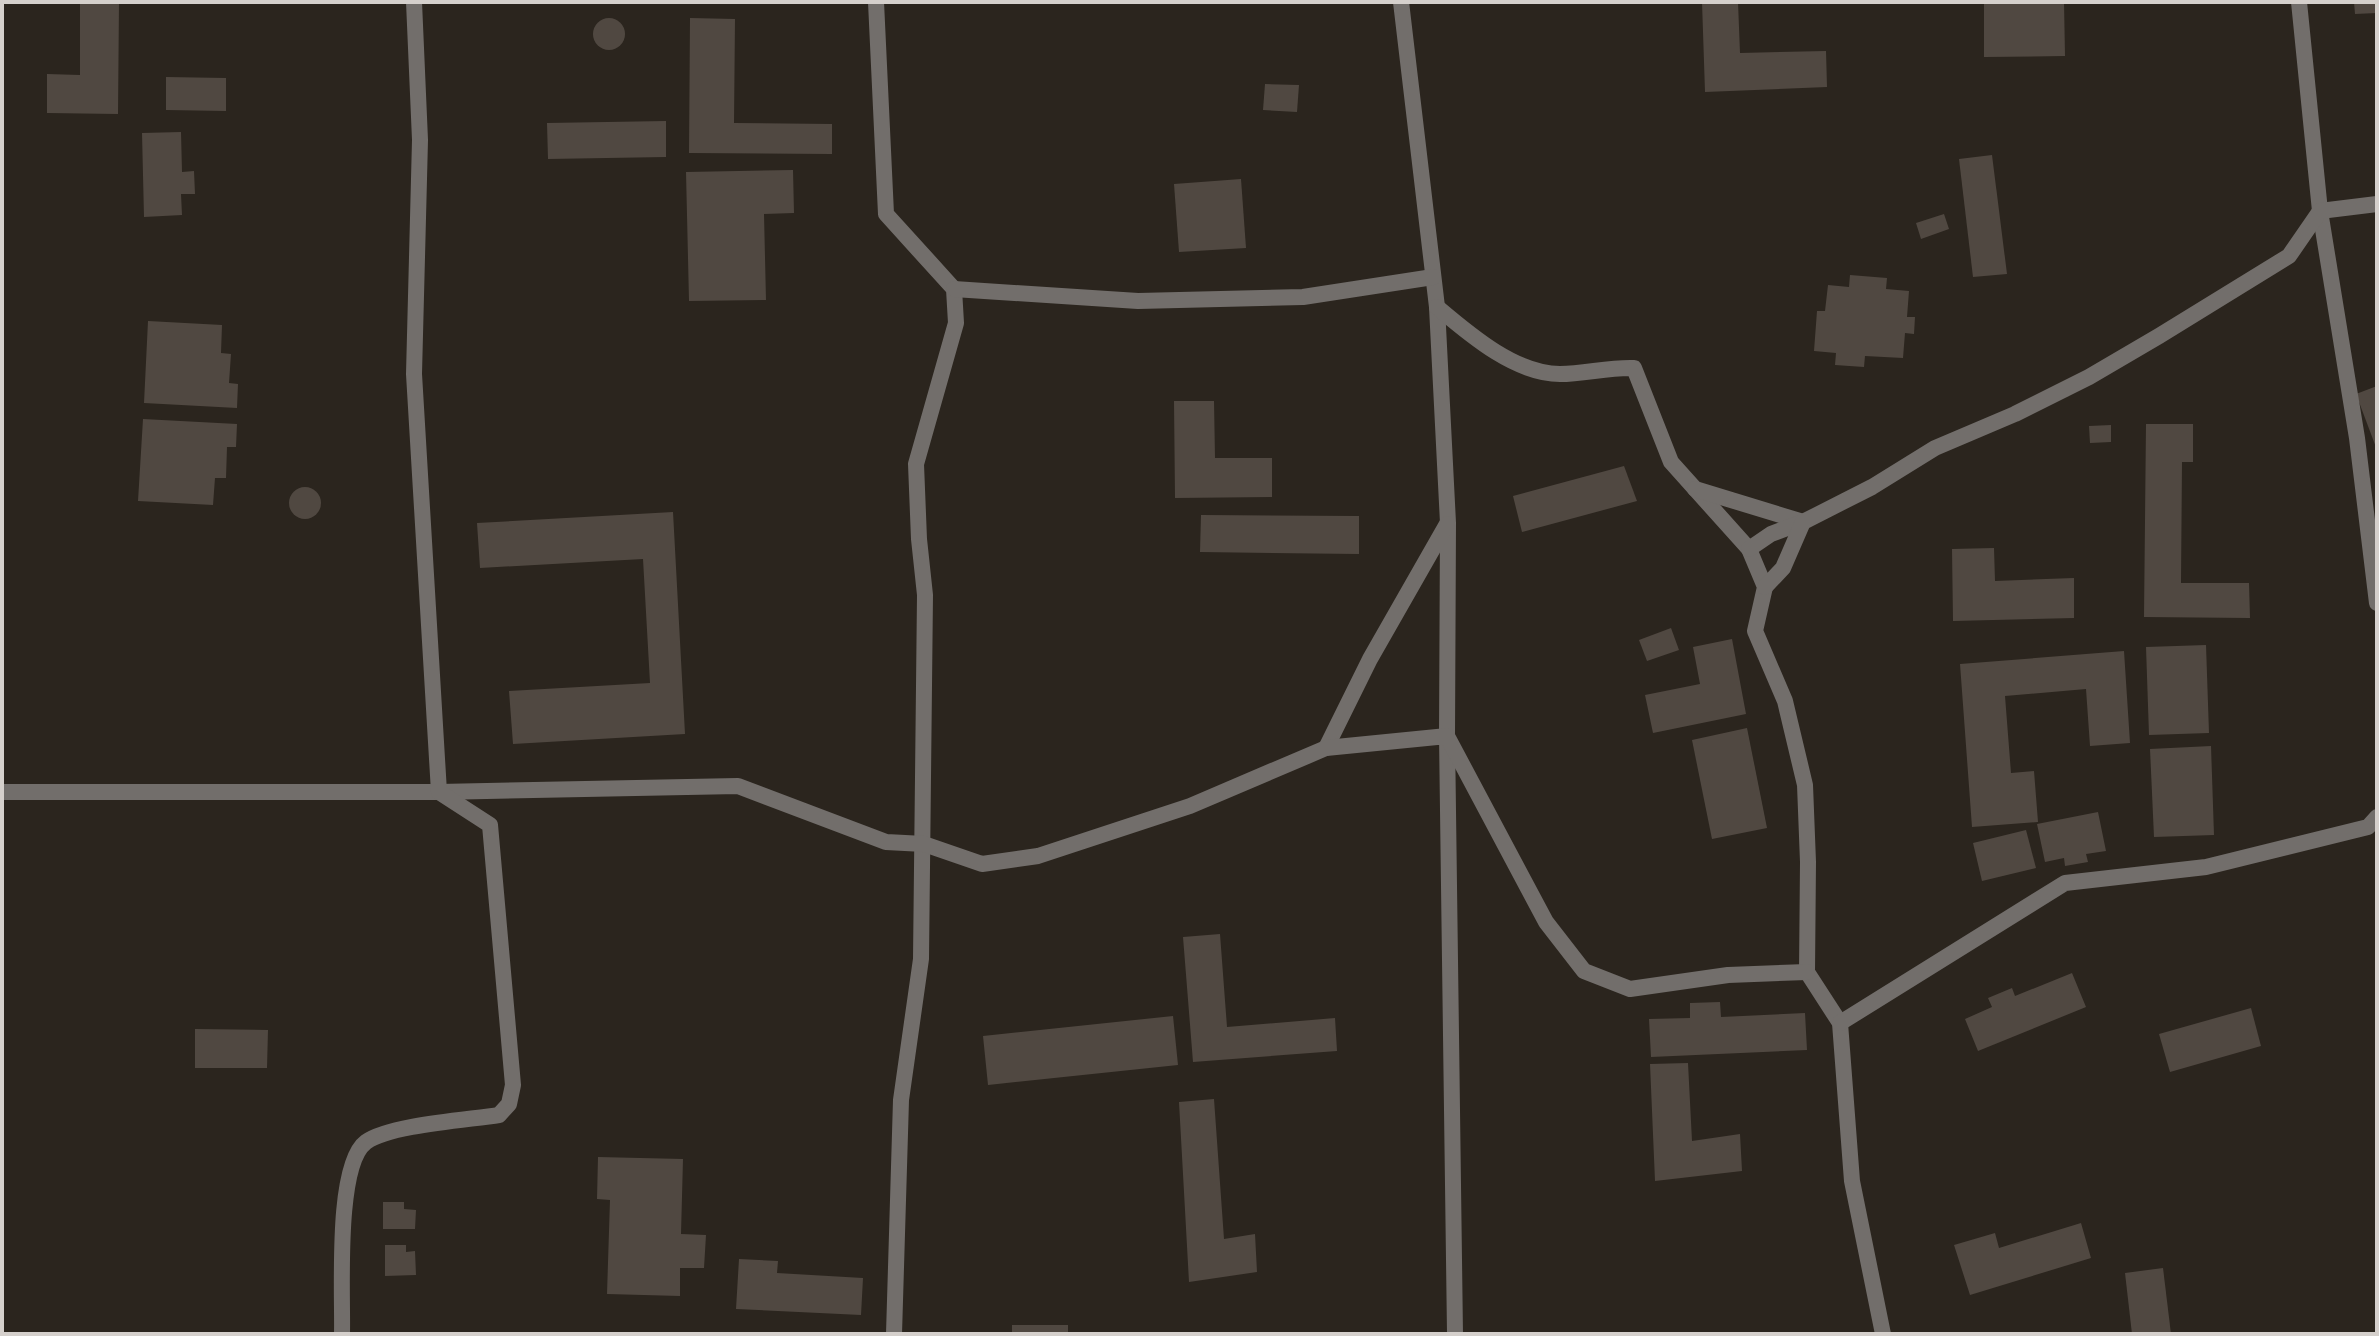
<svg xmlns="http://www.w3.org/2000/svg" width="2379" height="1336" viewBox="0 0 2379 1336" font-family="'Roboto Condensed',sans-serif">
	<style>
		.building { fill: #504841 }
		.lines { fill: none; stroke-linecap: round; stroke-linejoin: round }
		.street { stroke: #726e6b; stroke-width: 16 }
	</style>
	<rect width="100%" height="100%" fill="#2b251e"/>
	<!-- building -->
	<g class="building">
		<polygon points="80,2 119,2 118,114 47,113 47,74 80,75"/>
		<polygon points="1702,2 1738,2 1740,53 1826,51 1827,87 1705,92"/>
		<polygon points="1984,2 2064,2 2065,56 1984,57"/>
		<polygon points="2354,2 2377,2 2377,13 2355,14"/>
		<polygon points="690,18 735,19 734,123 832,124 832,154 689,153"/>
		<circle cx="609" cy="34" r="16"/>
		<polygon points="166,77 226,78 226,111 166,110"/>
		<polygon points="1265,84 1299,85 1297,112 1263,110"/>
		<polygon points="666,121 666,157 548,159 547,123"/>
		<polygon points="181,132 182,172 194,171 195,194 181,194 182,215 144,217 142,133"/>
		<polygon points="1992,155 2007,274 1973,277 1959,159"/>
		<polygon points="793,170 794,213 764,214 766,300 689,301 686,172"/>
		<polygon points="1241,179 1246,248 1179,252 1174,184"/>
		<polygon points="1944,214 1949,229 1921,239 1916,223"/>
		<polygon points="1850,275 1887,278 1886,289 1909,291 1907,317 1915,317 1914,334 1905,333 1903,358 1865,356 1864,367 1835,365 1836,353 1814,351 1817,311 1825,311 1828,285 1849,287"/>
		<polygon points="148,321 222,325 221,353 231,354 229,383 238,384 237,408 144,403"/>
		<polygon points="2377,386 2377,450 2356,394"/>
		<polygon points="1174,401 1214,401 1215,458 1272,458 1272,497 1175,498"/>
		<polygon points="143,419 237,424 236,447 227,447 226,478 215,478 213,505 138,501"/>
		<polygon points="2146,424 2193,424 2193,462 2182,462 2181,583 2249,583 2250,618 2144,617"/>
		<polygon points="2111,425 2111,442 2090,443 2089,426"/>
		<polygon points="1624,466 1637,501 1522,532 1513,496"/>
		<circle cx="305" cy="503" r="16"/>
		<polygon points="673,512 685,734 513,744 509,691 650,683 643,559 480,568 477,523"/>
		<polygon points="1201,515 1359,516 1359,554 1200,552"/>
		<polygon points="1994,548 1995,581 2074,578 2074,618 1953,621 1952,549"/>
		<polygon points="1671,628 1679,650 1647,661 1639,640"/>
		<polygon points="1732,639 1746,714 1653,733 1645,695 1700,684 1693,647"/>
		<polygon points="2206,645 2209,733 2149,735 2146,647"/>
		<polygon points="2124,651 2130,743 2090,746 2086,689 2005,696 2011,773 2034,771 2038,822 1972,827 1960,664"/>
		<polygon points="1747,728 1767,828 1712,839 1692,740"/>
		<polygon points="2211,746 2214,835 2154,837 2150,749"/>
		<polygon points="2098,812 2106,851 2086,854 2088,862 2065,866 2064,858 2045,862 2037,824"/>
		<polygon points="2026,830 2036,868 1982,881 1973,843"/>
		<polygon points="1220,934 1227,1027 1335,1018 1337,1051 1193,1062 1183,937"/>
		<polygon points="2072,973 2086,1007 1978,1051 1965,1019 1992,1007 1988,998 2012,988 2015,996"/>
		<polygon points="1720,1002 1721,1017 1805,1013 1807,1050 1651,1057 1649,1019 1690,1018 1690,1003"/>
		<polygon points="2251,1008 2261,1046 2170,1072 2159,1034"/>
		<polygon points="1173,1016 1178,1065 988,1085 983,1036"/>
		<polygon points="195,1029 268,1030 267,1068 195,1068"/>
		<polygon points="1688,1063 1692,1141 1740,1134 1742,1171 1655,1181 1650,1064"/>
		<polygon points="1214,1099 1224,1239 1255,1234 1257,1272 1189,1282 1179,1102"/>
		<polygon points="598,1157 683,1159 681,1234 706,1235 704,1268 680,1268 680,1296 607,1294 610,1200 597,1199"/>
		<polygon points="383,1202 404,1202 404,1209 416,1210 415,1229 383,1229"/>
		<polygon points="2081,1223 2091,1258 1970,1295 1954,1245 1995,1233 1999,1248"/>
		<polygon points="385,1245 406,1245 406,1252 415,1251 416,1275 385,1276"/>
		<polygon points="739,1259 778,1261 777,1273 863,1278 861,1315 736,1309"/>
		<polygon points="2163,1268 2171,1334 2132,1334 2125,1273"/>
		<rect x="1012" y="1325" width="56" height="9"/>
	</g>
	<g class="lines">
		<!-- street -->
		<g class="street">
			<polyline points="876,2 886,214 954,289 956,323 916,464 919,539 925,595 921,959 901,1100 894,1334"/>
			<polyline points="1401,2 1437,307 1448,523 1447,736 1455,1334"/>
			<polyline points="2299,2 2320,211 2357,438 2377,603"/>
			<polyline points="954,289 1138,301 1303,297 1433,277"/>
			<path d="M1437,307c32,27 78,67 123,67 25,0 48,-7 74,-6l37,94 78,87 16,38 -10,44 30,70 20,84 3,77 -1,110 33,51 12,158 31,153"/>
			<polyline points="1695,489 1803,522"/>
			<polyline points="1749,549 1771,534 1803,522"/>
			<polyline points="1765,587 1783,568 1803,522 1872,487 1935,448 2015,414 2089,377 2159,336 2289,256 2320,211 2377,204"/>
			<polyline points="1326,748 1370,659 1447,524"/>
			<polyline points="2,792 439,792 738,786 886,842 924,844 982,864 1038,856 1190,806 1326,748 1447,736 1546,922 1584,971 1630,989 1728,975 1807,972"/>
			<polyline points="1840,1023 2065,883 2206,867 2368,827 2377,817"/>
			<path d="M342,1334c1,-40 -7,-169 24,-192 24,-17 101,-22 133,-27l10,-11 4,-19 -23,-260 -51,-33 -25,-418 6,-234 -6,-138"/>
		</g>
	</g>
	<!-- border -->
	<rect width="2379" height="1336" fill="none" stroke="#d5d0cc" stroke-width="8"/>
</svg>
